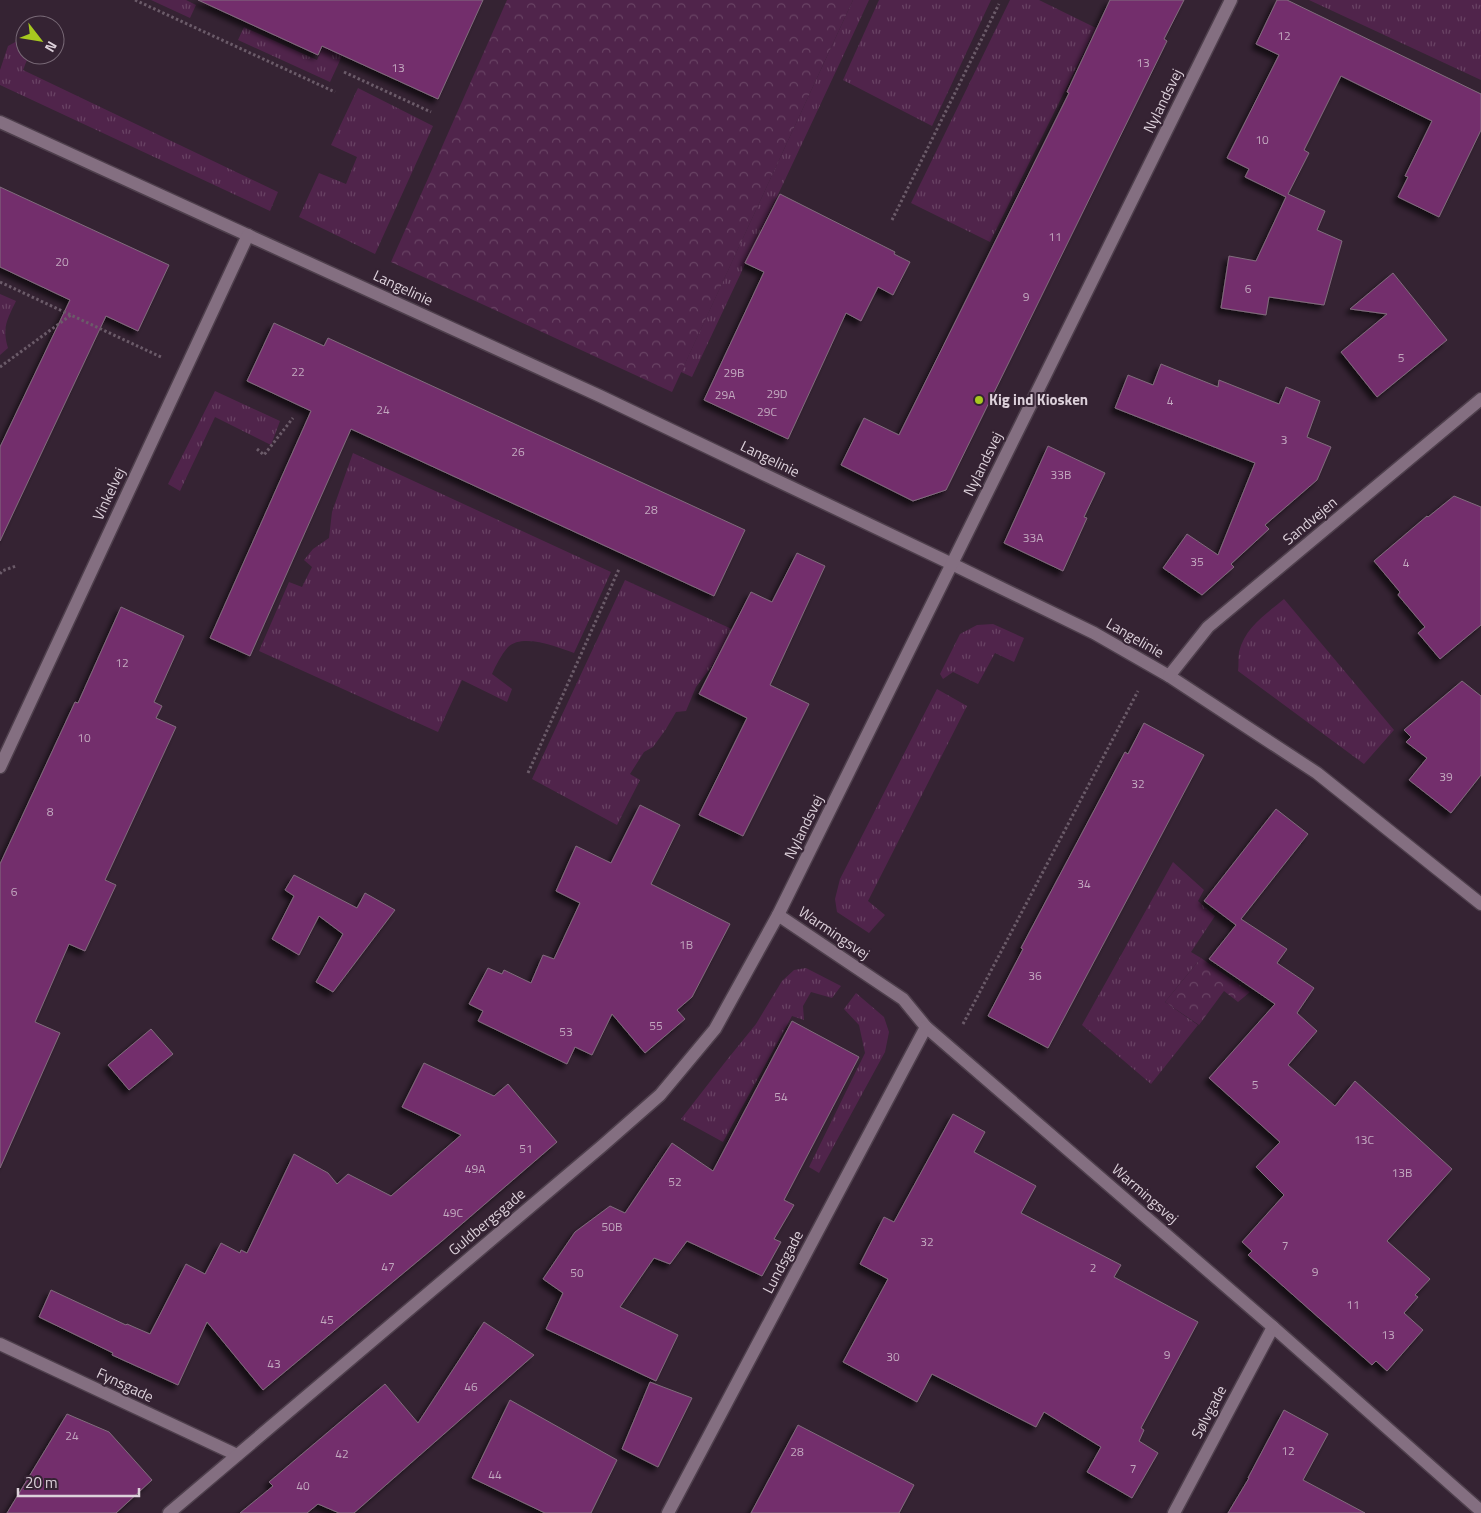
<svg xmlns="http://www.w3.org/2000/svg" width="1481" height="1513" viewBox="0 0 1481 1513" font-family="'Titillium Web',sans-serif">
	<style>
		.grass { fill: url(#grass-tufts) }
		.park { fill: url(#park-crowns) }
		.building { fill: #732e6c; stroke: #816c7d; filter: url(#shadow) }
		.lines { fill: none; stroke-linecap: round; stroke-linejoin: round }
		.minor-casing { stroke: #4e3f4c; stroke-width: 15 }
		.path { stroke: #6b5b69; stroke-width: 3; stroke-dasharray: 2.5 2.5; stroke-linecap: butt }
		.minor { stroke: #846f81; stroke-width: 12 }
		.poi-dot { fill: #a7c81f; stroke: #352333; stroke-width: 2 }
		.labels { text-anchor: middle; stroke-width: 4; stroke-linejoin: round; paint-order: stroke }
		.number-label { font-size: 12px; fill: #c2a8bf }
		.street-label { font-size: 15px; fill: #ddd1db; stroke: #352333 }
		.poi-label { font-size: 15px; font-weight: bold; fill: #ddd1db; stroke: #352333; text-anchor: start }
	</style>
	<defs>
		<pattern id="grass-tufts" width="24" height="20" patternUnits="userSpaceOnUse" patternTransform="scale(1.25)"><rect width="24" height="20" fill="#50244b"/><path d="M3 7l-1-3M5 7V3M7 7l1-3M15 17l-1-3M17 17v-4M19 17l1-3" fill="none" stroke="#694364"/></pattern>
		<pattern id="park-crowns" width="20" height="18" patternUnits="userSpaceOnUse" patternTransform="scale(1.25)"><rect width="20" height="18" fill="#50244b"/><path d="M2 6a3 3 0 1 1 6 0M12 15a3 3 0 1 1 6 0" fill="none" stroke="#694364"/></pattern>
		<filter id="shadow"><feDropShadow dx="-4.5" dy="4.5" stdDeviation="2.5" flood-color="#0009"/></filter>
	</defs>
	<rect width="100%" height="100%" fill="#352333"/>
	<!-- grass -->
	<g class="grass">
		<polygon points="151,0 186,0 196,5 190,18"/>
		<polygon points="344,0 368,0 330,82 238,40 244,27 317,60"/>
		<path d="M853,0h16c-58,126 -118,251 -177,377l-11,-5z"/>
		<polygon points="879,0 991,0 932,126 843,80"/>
		<polygon points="1010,0 1039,0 1096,28 990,242 911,203"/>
		<polygon points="1309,0 1481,0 1481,80"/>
		<polygon points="19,40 25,43 25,55 29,55 23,70 278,192 270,211 0,85 0,70 8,46"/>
		<polygon points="358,88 433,126 375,254 299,217 319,173 346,184 357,157 331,145"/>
		<path d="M0,294l16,7c-9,19 -14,26 -8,47l-8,7z"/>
		<polygon points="215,391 280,421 271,445 215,417 180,491 168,484"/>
		<path d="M353,453l258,119 -37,81c-16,-6 -51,-20 -66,-6 -7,8 -12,18 -16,27l20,15 -5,13 -45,-22 -24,52 -179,-81 30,-69 13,5 10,-20 -8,-7 9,-11 16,-11 3,-26z"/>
		<polygon points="625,580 736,631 721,654 696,687 686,711 676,712 666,729 653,747 644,752 630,774 640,780 617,825 532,779"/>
		<path d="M1284,599l110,131 -30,34 -126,-93c1,-6 0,-13 1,-19 6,-25 27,-38 45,-53z"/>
		<polygon points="993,624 1024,638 1014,662 995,653 978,684 953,672 943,679 940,674 960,634 977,625"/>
		<polygon points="937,689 967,706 868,901 885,915 869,933 837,912 835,899 840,879"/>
		<polygon points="1173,862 1204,890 1198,901 1215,916 1191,952 1201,958 1165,1002 1198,1025 1151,1084 1082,1025"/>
		<polygon points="806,968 841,986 832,998 811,992 803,1006 804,1020 792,1016 723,1142 681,1119 726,1061 756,1024 782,981 794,970"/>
		<polygon points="856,993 884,1017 889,1032 885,1052 819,1173 809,1167 865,1053 859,1025 844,1009"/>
	</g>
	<!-- park -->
	<g class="park">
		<polygon points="507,0 853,0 672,392 391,262"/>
		<polygon points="1201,958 1250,992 1238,1002 1224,991 1199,1025 1165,1002"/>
	</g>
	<!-- building -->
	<g class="building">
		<polygon points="198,0 483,0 438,99 322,46 318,55"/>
		<polygon points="1110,0 1184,0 1164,39 1167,41 946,490 913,501 841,465 864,418 899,435 1069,93 1067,92"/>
		<polygon points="1277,0 1287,0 1481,94 1481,130 1439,217 1398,197 1408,177 1405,176 1432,121 1341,76 1304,150 1309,153 1288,194 1325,211 1317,230 1342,241 1324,305 1269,297 1266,315 1221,308 1229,256 1256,261 1286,197 1245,177 1249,169 1227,158 1279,55 1256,44"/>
		<polygon points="0,187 169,265 138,331 106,316 0,541 0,447 70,300 0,267"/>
		<polygon points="780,194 895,252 894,254 910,262 893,295 878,287 861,321 846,313 788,439 704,400 764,272 745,263"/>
		<polygon points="1393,273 1447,340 1377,397 1341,352 1387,314 1350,309"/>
		<polygon points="274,323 324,346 328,338 745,530 714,596 351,429 250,656 210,638 311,411 247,381"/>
		<polygon points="1161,364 1218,387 1219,380 1279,404 1286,387 1320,401 1307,437 1331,447 1317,480 1265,525 1269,529 1231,564 1234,567 1202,595 1163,568 1187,534 1218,555 1255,463 1115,408 1128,375 1153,385"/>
		<polygon points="1048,446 1105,473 1084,517 1087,518 1063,571 1004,543"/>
		<polygon points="1454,496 1481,507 1481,625 1440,659 1418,633 1425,627 1398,595 1400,592 1374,561 1427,516 1428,517"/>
		<polygon points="797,553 825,566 770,685 809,704 743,836 699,815 747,718 699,694 751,592 772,602"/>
		<polygon points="121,607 184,636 154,702 162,706 156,718 176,727 105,880 116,885 85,951 69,944 35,1022 60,1033 0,1168 0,864 75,702 78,703"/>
		<polygon points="1462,681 1481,696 1481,775 1451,813 1409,780 1427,758 1406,742 1411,737 1404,730"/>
		<polygon points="1144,723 1204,755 1048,1048 988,1016 1023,949 1021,948 1125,752 1128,754"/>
		<polygon points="640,805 680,825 651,884 730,924 692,997 677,1010 685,1019 645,1053 612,1014 592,1055 575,1047 567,1064 478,1021 483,1011 469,1004 488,968 502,974 504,970 531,983 543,955 554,959 580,903 556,891 576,846 611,863"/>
		<polygon points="1276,809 1308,834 1241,919 1287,949 1277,963 1314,988 1297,1013 1317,1031 1288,1065 1335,1106 1355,1081 1452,1169 1387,1241 1430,1279 1415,1295 1418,1297 1404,1313 1423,1330 1387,1371 1376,1361 1372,1365 1248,1255 1252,1251 1242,1242 1284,1195 1256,1167 1280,1142 1209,1078 1275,1004 1209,959 1236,925 1204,901"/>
		<polygon points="294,875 357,908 365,893 395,910 333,992 316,982 343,934 319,916 299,955 272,939 294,896 285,890"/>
		<polygon points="792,1021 859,1057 784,1200 794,1205 774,1239 781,1242 762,1276 687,1241 670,1264 654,1258 620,1307 678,1335 656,1381 546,1329 563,1293 543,1279 575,1232 610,1206 625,1213 672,1143 713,1171"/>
		<polygon points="151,1029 173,1054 129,1090 108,1065"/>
		<polygon points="424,1063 494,1096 508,1084 557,1142 442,1241 263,1390 207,1322 178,1385 112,1355 113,1353 39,1317 51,1290 126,1325 127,1324 150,1334 186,1264 205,1274 221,1243 240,1253 241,1250 247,1253 294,1154 328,1173 337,1184 348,1174 391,1196 461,1135 402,1107"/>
		<polygon points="953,1114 985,1132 974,1152 1036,1186 1021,1213 1121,1265 1114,1277 1198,1322 1141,1428 1144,1430 1139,1441 1158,1453 1132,1498 1087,1472 1101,1447 1044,1412 1036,1427 932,1374 917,1402 843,1362 888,1279 860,1264 884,1217 894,1222"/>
		<polygon points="484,1322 534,1355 354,1513 339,1513 318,1504 307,1513 240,1513 273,1486 269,1482 385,1384 418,1423"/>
		<polygon points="650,1382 692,1398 658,1467 622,1449"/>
		<polygon points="510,1400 617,1460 591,1513 545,1513 472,1478"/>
		<polygon points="1284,1410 1328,1434 1303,1480 1365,1513 1228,1513 1249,1478 1248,1478"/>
		<polygon points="67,1414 109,1432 152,1480 116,1513 7,1513"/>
		<polygon points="798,1425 914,1485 899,1513 751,1513"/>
	</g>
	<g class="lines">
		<defs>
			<g id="minor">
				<polyline points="0,122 600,396 952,564 1094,633 1169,676 1317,773 1481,904"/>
				<polyline points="1169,676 1208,627 1481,399"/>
				<polyline points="0,767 248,235"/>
				<polyline points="778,915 903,999 926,1027 1273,1327 1481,1511"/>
				<polyline points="0,1344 237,1455"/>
				<polyline points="169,1513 602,1146 660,1095 715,1029 778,915 1231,0"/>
				<polyline points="668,1513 926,1027"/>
				<polyline points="1174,1513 1273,1327"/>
			</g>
		</defs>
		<!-- minor casing -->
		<use href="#minor" class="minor-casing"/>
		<!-- path -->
		<g class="path">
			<polyline points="135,0 335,92"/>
			<polyline points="344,72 431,112"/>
			<polyline points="892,220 999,4"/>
			<polyline points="0,282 161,357"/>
			<polyline points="0,367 71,315"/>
			<polyline points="257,449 264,455 293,418"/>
			<polyline points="0,574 2,571 16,566"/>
			<polyline points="528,773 619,569"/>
			<polyline points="963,1024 1138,691"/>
		</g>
		<!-- minor -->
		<use href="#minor" class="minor"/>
	</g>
	<!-- markers -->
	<circle class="poi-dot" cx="979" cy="400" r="5"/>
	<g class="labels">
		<!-- number labels -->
		<g class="number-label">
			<text x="1284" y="40">12</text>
			<text x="1143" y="67">13</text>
			<text x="398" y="72">13</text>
			<text x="1262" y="144">10</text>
			<text x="1055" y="241">11</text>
			<text x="62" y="266">20</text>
			<text x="1248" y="293">6</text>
			<text x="1026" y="301">9</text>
			<text x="1401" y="362">5</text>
			<text x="298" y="376">22</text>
			<text x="734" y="377">29B</text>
			<text x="777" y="398">29D</text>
			<text x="725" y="399">29A</text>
			<text x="1170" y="405">4</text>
			<text x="383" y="414">24</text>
			<text x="767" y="416">29C</text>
			<text x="1284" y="444">3</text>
			<text x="518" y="456">26</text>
			<text x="1061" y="479">33B</text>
			<text x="651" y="514">28</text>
			<text x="1033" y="542">33A</text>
			<text x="1197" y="566">35</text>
			<text x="1406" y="567">4</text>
			<text x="122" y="667">12</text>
			<text x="84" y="742">10</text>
			<text x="1446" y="781">39</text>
			<text x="1138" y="788">32</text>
			<text x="50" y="816">8</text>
			<text x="1084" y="888">34</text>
			<text x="14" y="896">6</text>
			<text x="686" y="949">1B</text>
			<text x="1035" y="980">36</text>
			<text x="656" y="1030">55</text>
			<text x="566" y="1036">53</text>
			<text x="1255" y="1089">5</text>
			<text x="781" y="1101">54</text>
			<text x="1364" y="1144">13C</text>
			<text x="526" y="1153">51</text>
			<text x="475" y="1173">49A</text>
			<text x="1402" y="1177">13B</text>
			<text x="675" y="1186">52</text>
			<text x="453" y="1217">49C</text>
			<text x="612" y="1231">50B</text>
			<text x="927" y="1246">32</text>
			<text x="1285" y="1250">7</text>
			<text x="388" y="1271">47</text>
			<text x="1093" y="1272">2</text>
			<text x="1315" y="1276">9</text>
			<text x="577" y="1277">50</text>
			<text x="1353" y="1309">11</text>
			<text x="327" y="1324">45</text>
			<text x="1388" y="1339">13</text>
			<text x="1167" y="1359">9</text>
			<text x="893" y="1361">30</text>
			<text x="274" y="1368">43</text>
			<text x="471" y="1391">46</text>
			<text x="72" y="1440">24</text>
			<text x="1288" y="1455">12</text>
			<text x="797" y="1456">28</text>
			<text x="342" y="1458">42</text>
			<text x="1133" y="1473">7</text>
			<text x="495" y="1479">44</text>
			<text x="303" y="1490">40</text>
		</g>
		<!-- street labels -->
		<g class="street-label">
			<text transform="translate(1163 101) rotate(-64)" y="5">Nylandsvej</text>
			<text transform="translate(403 288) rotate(25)" y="5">Langelinie</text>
			<text transform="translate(770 459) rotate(26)" y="5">Langelinie</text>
			<text transform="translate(983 464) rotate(-64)" y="5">Nylandsvej</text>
			<text transform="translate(109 494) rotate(-65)" y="5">Vinkelvej</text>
			<text transform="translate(1310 521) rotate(-40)" y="5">Sandvejen</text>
			<text transform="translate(1135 638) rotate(30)" y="5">Langelinie</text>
			<text transform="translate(804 827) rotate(-64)" y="5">Nylandsvej</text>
			<text transform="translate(834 933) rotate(34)" y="5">Warmingsvej</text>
			<text transform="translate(1145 1194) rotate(41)" y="5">Warmingsvej</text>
			<text transform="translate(487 1222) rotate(-40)" y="5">Guldbergsgade</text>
			<text transform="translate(783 1262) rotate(-62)" y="5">Lundsgade</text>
			<text transform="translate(125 1385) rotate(25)" y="5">Fynsgade</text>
			<text transform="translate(1209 1412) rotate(-62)" y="5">Sølvgade</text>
		</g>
		<!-- poi labels -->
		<g class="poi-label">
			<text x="989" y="405">Kig ind Kiosken</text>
		</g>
	</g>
	<!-- north arrow -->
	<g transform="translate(40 40) rotate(121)"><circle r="24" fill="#352333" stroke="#786976"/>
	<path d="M0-4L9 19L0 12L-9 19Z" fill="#a7c81f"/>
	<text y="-8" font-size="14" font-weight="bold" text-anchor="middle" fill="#ddd1db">N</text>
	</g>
	<!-- scale -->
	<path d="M18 1488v8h121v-8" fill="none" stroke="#ddd1db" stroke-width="2.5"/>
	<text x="25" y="1488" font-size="15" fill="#ddd1db" stroke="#352333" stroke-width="4" paint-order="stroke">20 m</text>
</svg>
